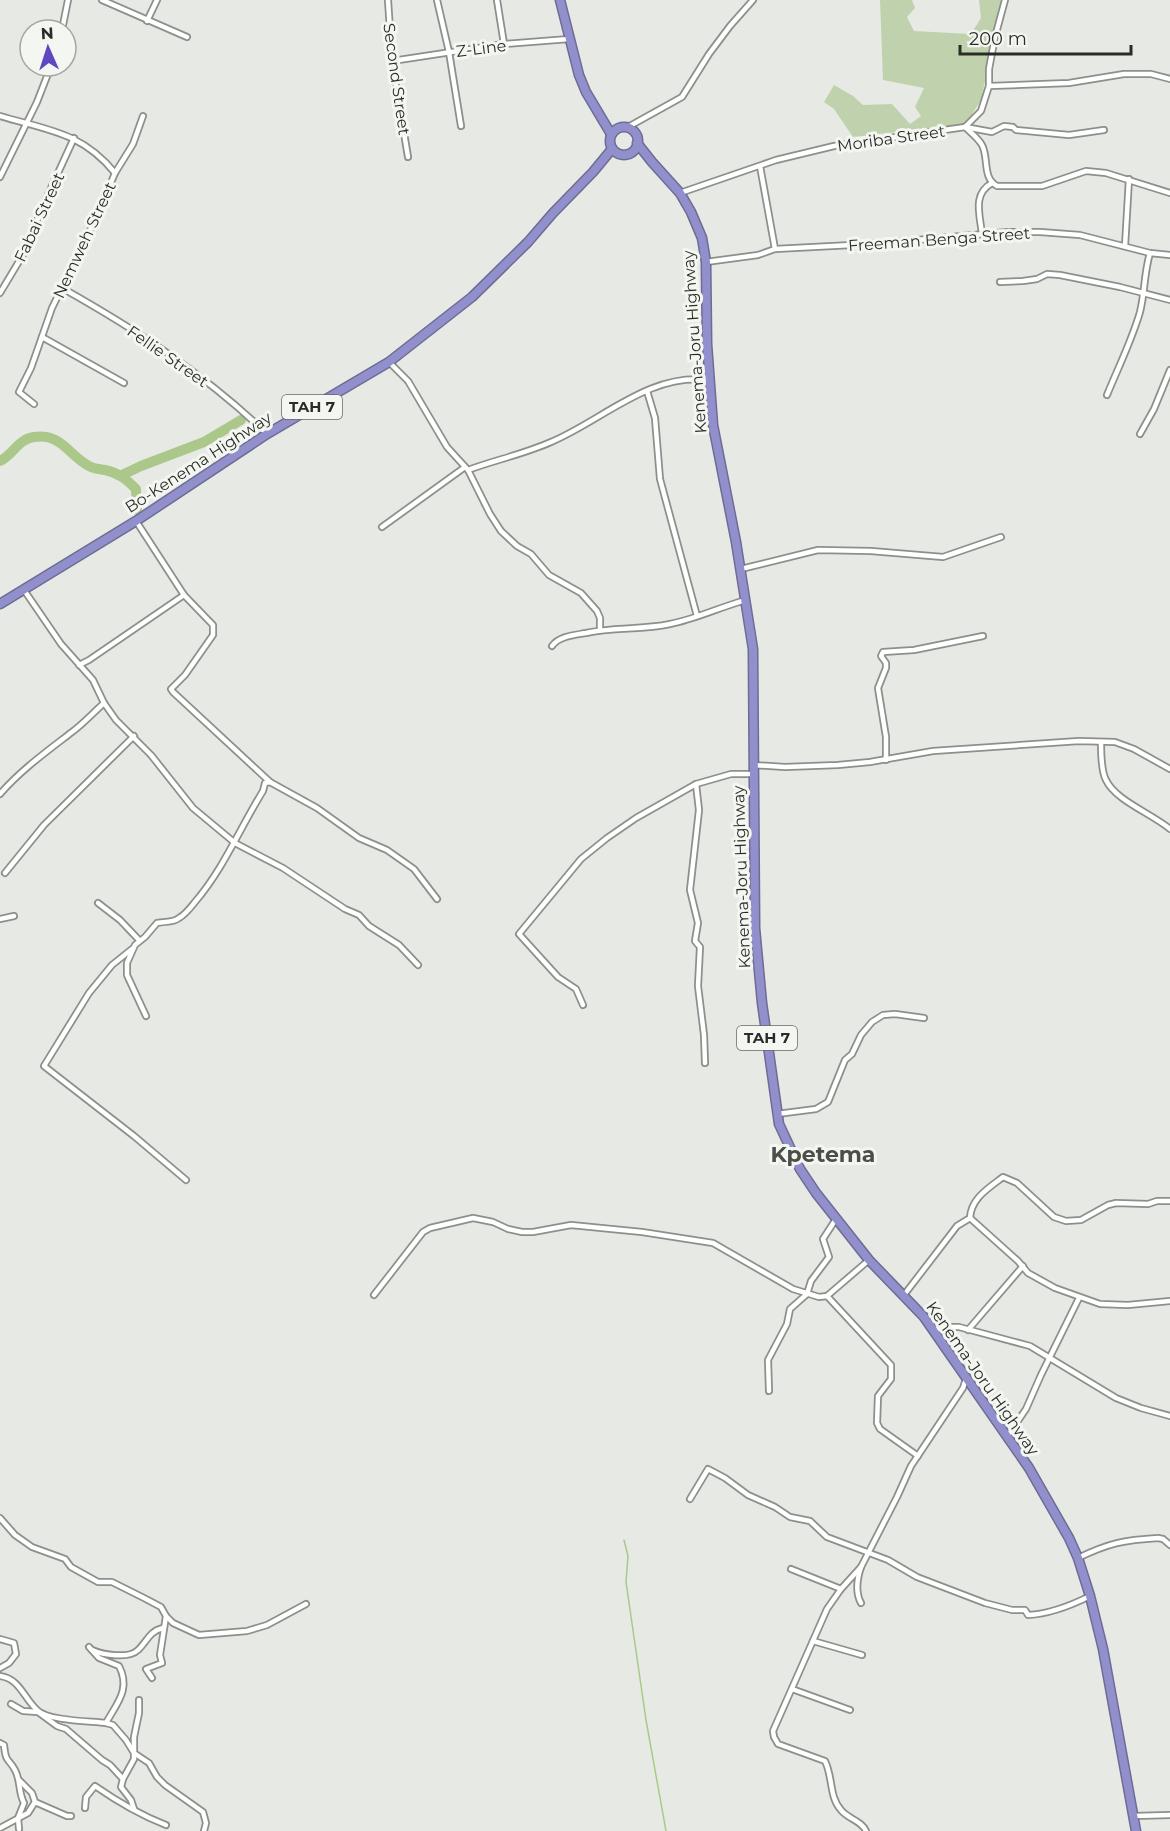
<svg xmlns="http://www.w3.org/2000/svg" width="1170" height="1831" viewBox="0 0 1170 1831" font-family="Montserrat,sans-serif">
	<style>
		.green { fill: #c0d2ad }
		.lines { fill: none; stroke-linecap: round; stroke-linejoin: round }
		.stream { stroke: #abc88a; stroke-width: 1.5 }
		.river { stroke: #abc88a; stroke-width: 10 }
		.street-casing { stroke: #8d908a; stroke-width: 8 }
		.highway-casing { stroke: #6e6c94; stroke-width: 11 }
		.street { stroke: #fff; stroke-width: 4.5 }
		.highway { stroke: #928fcd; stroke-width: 8 }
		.labels { text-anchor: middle; stroke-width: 6; stroke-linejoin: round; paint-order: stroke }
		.shield { fill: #f4f7f1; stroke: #676965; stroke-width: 1.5 }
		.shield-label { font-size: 15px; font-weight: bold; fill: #2a2c29 }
		.street-label { font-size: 16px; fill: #2a2c29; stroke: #f4f7f1 }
		.district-label { font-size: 22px; font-weight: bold; fill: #4c4f49; stroke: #f4f7f1 }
	</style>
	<rect width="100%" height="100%" fill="#e7eae4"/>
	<!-- green -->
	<polygon class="green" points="880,0 912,0 915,8 907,17 914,31 971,34 981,18 979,0 1002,0 981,100 966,124 853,137 834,109 824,102 834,85 853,96 863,105 892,104 910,124 921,116 915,107 924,88 883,80"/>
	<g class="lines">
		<!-- stream -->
		<polyline class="stream" points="624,1540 628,1556 626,1582 646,1720 666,1831"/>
		<!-- river -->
		<g class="river">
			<path d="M0,461c13,-6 18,-22 34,-24 29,-4 35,20 57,30 4,2 9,2 14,3 14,3 21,9 31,19l1,21"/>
			<polyline points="122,475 141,466 204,442 241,420"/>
		</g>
		<defs>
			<g id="street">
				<polyline points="102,0 187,37"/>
				<polyline points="388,0 392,61 408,157"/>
				<polyline points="437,0 449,52 461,126"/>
				<polyline points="497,0 504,44"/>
				<polyline points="147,21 157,0"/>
				<polyline points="62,30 68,0"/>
				<polyline points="392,61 504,44 569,39"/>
				<polyline points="989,86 1069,83 1124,74 1151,74 1170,79"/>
				<path d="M0,116c47,14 82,16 115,57"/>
				<polyline points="628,127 682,97 709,54 730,26 753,0"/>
				<path d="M965,127c5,5 13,11 17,18 7,13 0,33 15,41h45l44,-15 20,2 64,20"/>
				<polyline points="965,127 981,111 989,86 989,69 995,37 1005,0"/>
				<polyline points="760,166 775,249"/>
				<polyline points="0,177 37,102 51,66"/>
				<polyline points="680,193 776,160 834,146 965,127 992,132 1004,126 1013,127 1016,130 1069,135 1104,130"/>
				<path d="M982,234c-2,-19 -10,-40 10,-51"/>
				<polyline points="1125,246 1129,179"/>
				<polyline points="706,262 758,255 775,249 871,244 1008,232 1040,232 1080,235 1150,253 1170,255"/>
				<polyline points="1000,282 1023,281 1037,279 1047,274 1060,275 1120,287 1170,300"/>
				<path d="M62,288c73,41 144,87 205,146"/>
				<polyline points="0,293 27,248 41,210 74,138"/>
				<polyline points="42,337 124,383"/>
				<path d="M389,362l19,19 39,66 21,23c27,-10 56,-16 83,-28 52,-22 98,-69 157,-62"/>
				<polyline points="647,391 655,418 660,479 697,616"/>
				<path d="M1107,395c11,-27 25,-55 33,-83 5,-20 4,-39 10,-59"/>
				<polyline points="34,404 19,392 31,368 52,308 98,214 115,173 133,144 143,116"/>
				<polyline points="1140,434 1154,409 1170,370"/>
				<polyline points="468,470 490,514 501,531 517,546 531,554 549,575 581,593 597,611 600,618 600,630"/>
				<polyline points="136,521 184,595 213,625 213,635 185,675 171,689 173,692 270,782"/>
				<polyline points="382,527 465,467"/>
				<polyline points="741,569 818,550 871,551 943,557 1001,537"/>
				<polyline points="24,590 61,644 93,680 104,703 116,720 151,755 193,808 235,843 283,868 345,909 359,915 369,926 399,945 418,965"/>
				<path d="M552,646c7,-10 23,-11 34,-13 28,-6 56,-3 84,-9 26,-5 50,-17 76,-24"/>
				<polyline points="79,665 89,660 184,595"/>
				<path d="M1101,742c0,11 0,29 5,38 10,21 45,33 64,49"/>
				<polyline points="886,760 886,737 878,688 886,668 886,663 881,656 883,652 914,650 983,636"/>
				<polyline points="753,765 785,767 838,765 870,762 933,751 1079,741 1115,742 1134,749 1170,769"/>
				<polyline points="696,784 699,810 690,890 698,923 695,941 700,947 698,986 704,1035 705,1063"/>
				<path d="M0,794c21,-24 46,-42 72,-62 11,-8 21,-19 32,-29"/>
				<polyline points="5,873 44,825 134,736"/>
				<polyline points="98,903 120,920 139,940"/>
				<polyline points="0,919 14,916"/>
				<polyline points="132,949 112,965 89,993 44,1066 134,1136 186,1180"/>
				<polyline points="583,1005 576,989 558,977 519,934 581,859 607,838 636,818 696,784 731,774 753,774"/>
				<path d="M146,1016l-19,-41v-12l8,-18 10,-8 12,-14c8,-2 16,0 22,-5 7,-4 12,-11 16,-16 29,-34 45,-74 68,-111l2,-8 5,-1 47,26 42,30 28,12 27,19 23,30"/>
				<polyline points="777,1114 816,1109 828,1102 845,1060 852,1054 861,1035 872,1022 883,1015 895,1014 924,1018"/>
				<polyline points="970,1218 1018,1261 1028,1273 1055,1288 1100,1304 1128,1305 1170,1301"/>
				<polyline points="374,1295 423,1232 430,1228 473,1218 493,1222 508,1229 522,1232 533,1232 571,1225 642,1232 713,1243 793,1289 819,1297 827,1296 869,1260"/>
				<path d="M904,1295l53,-69 13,-8c1,-20 19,-30 33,-41l14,6 37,34 12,4 15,-1 27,-15 8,-2 32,1 9,-3h13"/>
				<polyline points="827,1296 891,1365 891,1379 878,1396 877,1423 880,1429 918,1456"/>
				<polyline points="934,1330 949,1327 959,1327 1030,1346 1116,1398 1141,1408 1170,1416"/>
				<polyline points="968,1330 1023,1266"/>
				<polyline points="769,1391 768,1360 787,1324 790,1309 807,1294 811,1281 829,1257 823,1239 836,1219"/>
				<polyline points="1007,1437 1026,1409 1041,1375 1079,1298"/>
				<path d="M690,1499l18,-30 17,9 23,17 27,12 15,10 20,4 17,16 61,23 29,17 68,26 27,7h13l3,5c21,-1 44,-10 62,-19"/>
				<polyline points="0,1518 15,1535 32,1547 65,1559 71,1567 98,1582 112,1582 144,1598 161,1607 166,1616 173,1623 199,1635 247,1631 267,1625 306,1604"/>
				<path d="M1078,1558c31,-15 46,-18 80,-20l5,1 7,6"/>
				<path d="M861,1567l-20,22 -14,20 -54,122 1,6 4,7 47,17c8,16 4,36 16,49 7,9 21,11 25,21"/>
				<polyline points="791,1569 841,1589"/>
				<path d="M861,1603c-6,-11 -4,-24 0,-36l36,-70 14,-31 52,-78 3,-9"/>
				<polyline points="0,1639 14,1643 16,1654 9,1663 0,1668"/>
				<polyline points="813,1641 862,1655"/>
				<path d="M89,1647l10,11 20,8c12,23 -2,37 -13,57"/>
				<path d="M92,1650c11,5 37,9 46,0 9,-8 11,-19 25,-22"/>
				<path d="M0,1676c20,3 23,21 37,34 11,11 53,11 69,13l7,2 13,15 8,13 15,10 8,14 8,8 38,27 3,11 -2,8"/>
				<polyline points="152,1678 146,1669 162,1663 160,1655 166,1616"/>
				<polyline points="792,1689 850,1710"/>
				<polyline points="11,1704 23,1711 38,1712 57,1726 66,1729 102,1760 110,1765 123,1779 121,1787 131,1800 134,1809"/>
				<path d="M0,1743l4,2c2,19 4,12 11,25 6,11 3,22 9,33l-6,15 1,11"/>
				<polyline points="123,1779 134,1759 134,1737 139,1713 139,1700"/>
				<polyline points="19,1780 32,1793 35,1802"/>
				<path d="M85,1808l1,-11 9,-11c23,16 45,29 71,39"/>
				<polyline points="1134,1816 1170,1815"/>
				<polyline points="0,1828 28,1813 35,1802 67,1816 71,1816"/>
			</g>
			<g id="highway">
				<polyline points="560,0 579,75 586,92 611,134"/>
				<circle cx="624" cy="141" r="14"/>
				<polyline points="637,143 652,162 680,193 691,212 702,238 706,262 707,344 713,425 736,542 753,649 755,928 762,1003 779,1124 800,1169 816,1193 869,1260 924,1317 1029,1468 1069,1538 1078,1558 1090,1596 1103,1649 1136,1831"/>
				<polyline points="0,604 136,521 267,434 389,362 472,297 528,242 553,213 593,172 612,149"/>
			</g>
		</defs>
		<!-- street casing -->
		<use href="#street" class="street-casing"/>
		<!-- highway casing -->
		<use href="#highway" class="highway-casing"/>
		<!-- street -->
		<use href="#street" class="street"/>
		<!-- highway -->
		<use href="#highway" class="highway"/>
	</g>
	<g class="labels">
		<!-- shield labels -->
		<g class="shield">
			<rect x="282" y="395" width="60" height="24" rx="4.5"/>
			<rect x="737" y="1026" width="60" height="24" rx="4.5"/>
		</g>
		<g class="shield-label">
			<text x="312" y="412">TAH 7</text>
			<text x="767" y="1043">TAH 7</text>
		</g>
		<!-- street labels -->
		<g class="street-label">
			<text transform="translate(481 48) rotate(-7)" y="6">Z-Line</text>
			<text transform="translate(397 79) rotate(82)" y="6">Second Street</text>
			<text transform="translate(891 138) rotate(-8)" y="6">Moriba Street</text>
			<text transform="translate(39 217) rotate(-65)" y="6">Fabai Street</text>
			<text transform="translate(939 239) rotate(-4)" y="6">Freeman Benga Street</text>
			<text transform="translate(84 240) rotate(-65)" y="6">Nemweh Street</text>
			<text transform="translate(694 342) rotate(-94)" y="6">Kenema-Joru Highway</text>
			<text transform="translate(168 356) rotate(35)" y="6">Fellie Street</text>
			<text transform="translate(198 462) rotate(-33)" y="6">Bo-Kenema Highway</text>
			<text transform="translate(741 877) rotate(-92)" y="6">Kenema-Joru Highway</text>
			<text transform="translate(983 1378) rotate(55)" y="6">Kenema-Joru Highway</text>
		</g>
		<!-- district labels -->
		<g class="district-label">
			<text x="823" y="1162">Kpetema</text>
		</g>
	</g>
	<!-- north arrow -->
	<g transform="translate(48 48) rotate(357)"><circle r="28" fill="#f4f7f1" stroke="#a3a6a1" stroke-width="1.5"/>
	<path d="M0-4.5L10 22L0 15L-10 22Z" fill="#5e48c1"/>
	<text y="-9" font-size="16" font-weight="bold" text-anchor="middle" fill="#2a2c29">N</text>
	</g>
	<!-- scale -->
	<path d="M960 45v9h171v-9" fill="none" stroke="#2a2c29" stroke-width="3"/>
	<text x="969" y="45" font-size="18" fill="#2a2c29" stroke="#f4f7f1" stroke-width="4.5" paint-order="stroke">200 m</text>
</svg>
